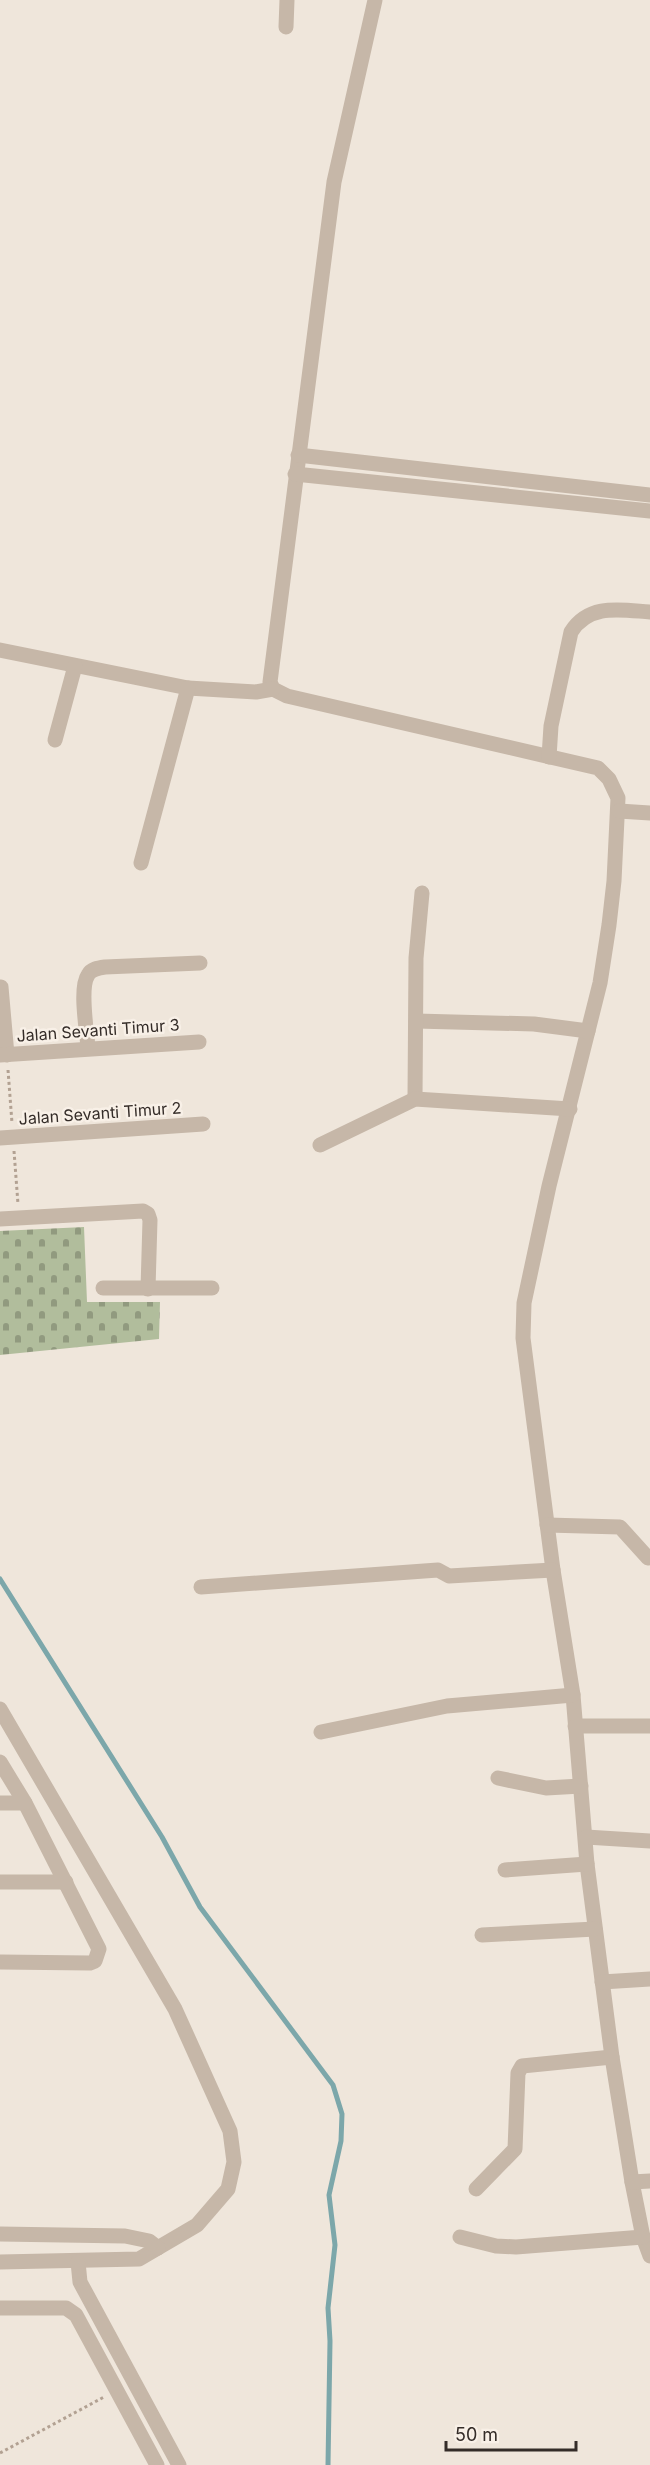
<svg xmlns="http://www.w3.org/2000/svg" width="650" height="2465" viewBox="0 0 650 2465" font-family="Inter,sans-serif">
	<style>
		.cemetery { fill: url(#cemetery-stones) }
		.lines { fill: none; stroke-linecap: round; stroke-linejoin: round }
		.stream { stroke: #7ca7aa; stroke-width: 5 }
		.path { stroke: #b2a192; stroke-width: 3; stroke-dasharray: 3 3; stroke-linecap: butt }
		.minor { stroke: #c6b7a8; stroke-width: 15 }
		.labels { text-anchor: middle; stroke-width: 5; stroke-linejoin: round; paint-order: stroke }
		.street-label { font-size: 16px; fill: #342c28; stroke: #f8f0e7 }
	</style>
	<defs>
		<pattern id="cemetery-stones" width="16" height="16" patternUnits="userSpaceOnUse" patternTransform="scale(1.5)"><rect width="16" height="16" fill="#b1bd9c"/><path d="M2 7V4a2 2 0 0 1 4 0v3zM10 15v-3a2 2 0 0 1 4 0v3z" fill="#919a7f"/></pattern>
	</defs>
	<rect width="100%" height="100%" fill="#efe6db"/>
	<!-- cemetery -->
	<polygon class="cemetery" points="84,1227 87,1302 160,1302 159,1339 0,1355 0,1231"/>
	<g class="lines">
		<!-- stream -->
		<polyline class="stream" points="0,1579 162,1837 200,1907 333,2085 342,2114 341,2141 329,2195 335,2245 328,2308 330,2341 328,2465"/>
		<!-- path -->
		<g class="path">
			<polyline points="8,1070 12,1123"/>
			<polyline points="14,1151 18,1204"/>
			<polyline points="0,2453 104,2397"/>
		</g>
		<!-- minor -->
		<g class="minor">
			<polyline points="375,0 334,182 270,682 273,689 287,696 598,768 609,779 618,798 614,881 609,925 600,983 549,1186 524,1303 523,1338 553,1570 573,1695 587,1864 612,2057 632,2182 643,2237 650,2256"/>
			<polyline points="286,27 287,0"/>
			<polyline points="298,455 650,495"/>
			<polyline points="295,474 650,511"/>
			<polyline points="0,650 188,688 256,692 273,689"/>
			<polyline points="55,740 75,666"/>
			<path d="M549,757l2,-31 20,-94c18,-29 50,-22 79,-20"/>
			<polyline points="619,811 650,813"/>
			<polyline points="141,863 188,688"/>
			<polyline points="1,987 7,1055"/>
			<polyline points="416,1021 534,1024 588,1031"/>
			<path d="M88,1048c-1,-17 -9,-60 0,-73 3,-6 10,-7 17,-8l95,-4"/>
			<polyline points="0,1055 199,1042"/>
			<polyline points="415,1099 416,958 422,893"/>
			<polyline points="0,1138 203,1124"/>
			<polyline points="320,1145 415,1099 570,1109"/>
			<polyline points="0,1219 143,1211 148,1214 150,1220 148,1289"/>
			<polyline points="103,1288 212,1288"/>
			<polyline points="547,1525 620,1527 648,1558"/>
			<polyline points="201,1587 438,1570 449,1576 553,1570"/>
			<polyline points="0,1709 175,2009 230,2131 234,2162 228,2189 197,2225 139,2259 0,2262"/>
			<polyline points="575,1726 650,1726"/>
			<polyline points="321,1732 447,1706 573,1695"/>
			<polyline points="0,1762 25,1803 99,1949 95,1961 90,1963 0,1962"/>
			<polyline points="498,1778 546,1788 581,1786"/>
			<polyline points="0,1803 25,1803"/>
			<polyline points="586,1837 650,1841"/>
			<polyline points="505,1870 587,1864"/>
			<polyline points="0,1882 66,1882"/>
			<polyline points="482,1935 595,1929"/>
			<polyline points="602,1982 650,1979"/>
			<polyline points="632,2182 650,2181"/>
			<polyline points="476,2189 515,2149 518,2073 522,2066 612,2057"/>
			<polyline points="0,2234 125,2236 149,2241 158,2248"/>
			<polyline points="460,2237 496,2246 516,2247 643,2237"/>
			<polyline points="78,2262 80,2282 179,2465"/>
			<polyline points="0,2308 66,2308 76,2315 157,2465"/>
		</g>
	</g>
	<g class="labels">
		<!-- street labels -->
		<g class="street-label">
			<text transform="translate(98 1030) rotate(-4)" y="6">Jalan Sevanti Timur 3</text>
			<text transform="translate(100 1113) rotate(-4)" y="6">Jalan Sevanti Timur 2</text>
		</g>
	</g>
	<!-- scale -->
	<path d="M446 2441v9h130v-9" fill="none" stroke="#342c28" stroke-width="3"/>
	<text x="455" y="2441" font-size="18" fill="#342c28" stroke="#f8f0e7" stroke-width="4.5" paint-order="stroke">50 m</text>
</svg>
